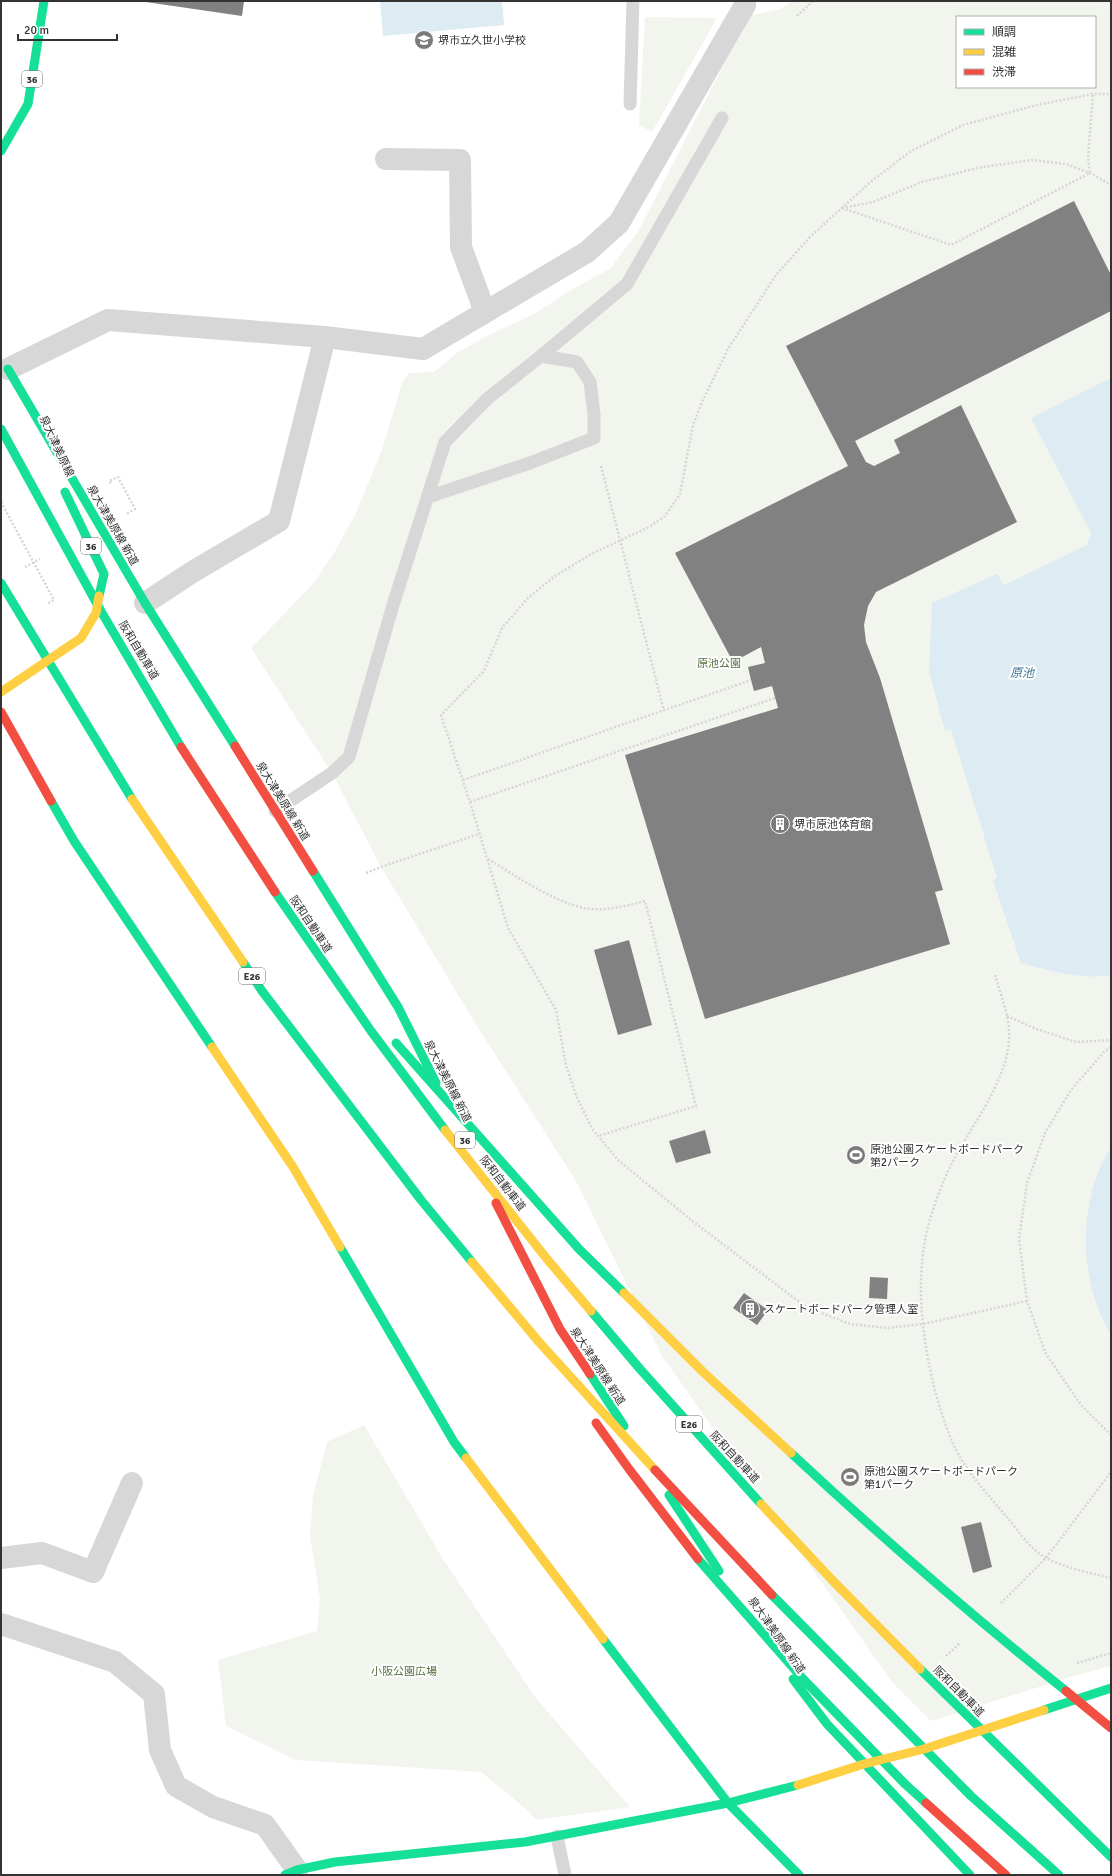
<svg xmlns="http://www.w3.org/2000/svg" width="1112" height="1876" viewBox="0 0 1112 1876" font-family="Signika,'Noto Sans JP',sans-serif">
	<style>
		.green { fill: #f1f5ed; fill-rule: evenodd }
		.water { fill: #ddebf3 }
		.building { fill: #818181 }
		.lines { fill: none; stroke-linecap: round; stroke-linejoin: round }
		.path { stroke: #d6d6d6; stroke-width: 2.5; stroke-dasharray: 2 2; stroke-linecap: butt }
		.lane { stroke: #d7d7d7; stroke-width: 13 }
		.street { stroke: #d7d7d7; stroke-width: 22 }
		.fast { stroke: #16e098; stroke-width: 9 }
		.slow { stroke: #ffcf43; stroke-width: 9 }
		.jam { stroke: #f24e42; stroke-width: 9 }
		.labels { text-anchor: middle; stroke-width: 4; stroke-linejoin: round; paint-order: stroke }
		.shield { fill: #fff; stroke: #707070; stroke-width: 1 }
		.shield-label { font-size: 10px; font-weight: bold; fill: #333 }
		.poi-label { font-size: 11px; fill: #333; stroke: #fff; text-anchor: start }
		.street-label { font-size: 11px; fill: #333; stroke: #fff }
		.park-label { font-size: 11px; fill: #56703f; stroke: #fff }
		.water-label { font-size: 12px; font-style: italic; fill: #3f7597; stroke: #fff }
	</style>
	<rect width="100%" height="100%" fill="#fff"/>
	<!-- green -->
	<g class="green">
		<path d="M791,1h320v1665l-37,10 -143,45 -39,-39 -230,-326 -86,-175 -99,-155 -96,-159 -49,-94 -81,-125 61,-63 22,-32 21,-38 27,-65 20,-67 7,-10 25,-1 24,-20 33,-18 45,-21 35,-23 40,-22 28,-38 83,-162 30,-53 29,-6zM957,17h138v70h-138z"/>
		<polygon points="645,17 717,18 652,132 639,125"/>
		<polygon points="364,1425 443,1559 535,1697 630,1807 536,1820 526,1809 481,1772 296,1760 226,1726 218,1660 317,1631 320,1598 310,1537 313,1496 327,1442"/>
	</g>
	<!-- water -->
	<g class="water">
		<polygon points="380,1 502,1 504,25 383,36"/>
		<path d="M1111,378v597c-31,5 -60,-4 -90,-12l-28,-83 4,-2 -46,-149 -6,2 -16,-60 3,-68 65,-29 7,11 83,-40 4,-12 -60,-115z"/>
		<path d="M1111,1147v188c-33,-55 -34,-134 0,-188z"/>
	</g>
	<!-- building -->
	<g class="building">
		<polygon points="139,1 244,1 242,16"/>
		<polygon points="1074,201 1111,275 1111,311 855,441 866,462 874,466 900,453 894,440 961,405 1017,522 876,592 868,606 864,625 866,642 880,678 943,890 935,892 950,944 705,1019 625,755 778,708 772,686 754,691 751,680 748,667 765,663 761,647 733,662 675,553 848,466 786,346"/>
		<polygon points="629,940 652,1025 618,1035 594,950"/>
		<polygon points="705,1130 711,1153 676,1163 669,1141"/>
		<polygon points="870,1277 888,1278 887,1299 869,1298"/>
		<polygon points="744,1293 768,1310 757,1325 733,1308"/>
		<polygon points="981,1522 992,1567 973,1573 961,1527"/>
	</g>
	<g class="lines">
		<!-- path -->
		<g class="path">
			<polyline points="797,16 813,1"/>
			<polyline points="842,208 951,245 1090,173 1088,157 1093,94"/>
			<polyline points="842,208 873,202 922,182 977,168 1032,160 1066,164 1090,173 1111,185"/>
			<polyline points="601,466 664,711"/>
			<polyline points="111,483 109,481 118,477 135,509 126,514"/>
			<polyline points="1,502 54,600 47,604"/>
			<polyline points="25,567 40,559"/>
			<polyline points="463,780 751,680"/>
			<polyline points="470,802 775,698"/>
			<path d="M488,859c28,17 64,42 96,49 20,4 42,-2 61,-7l51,205 -98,30"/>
			<polyline points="366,873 381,867 479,834"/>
			<path d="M995,975c6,21 16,45 14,66 -4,46 -41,88 -60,128 -8,17 -15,36 -20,54 -19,67 -2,160 25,223 11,23 36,52 53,71 11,14 24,33 39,41 20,10 44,15 65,20"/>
			<polyline points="1007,1016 1036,1029 1076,1042 1111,1040"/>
			<polyline points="1111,1047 1104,1052 1071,1090 1045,1133 1027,1183 1019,1239 1027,1301 1046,1354 1081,1405 1111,1435"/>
			<polyline points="1027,1301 923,1324 887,1328 850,1324 806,1307 695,1223 619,1161 593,1130 577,1098 566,1065 556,1010 508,928 470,802 441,715 484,671 502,628 528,598 555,576 593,553 649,527 665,516 680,494 693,425 702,402 728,349 776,275 810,237 867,185 900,159 913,150 963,125 1037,105 1093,94 1111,94"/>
			<polyline points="1001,1603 1046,1558 1111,1472"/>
			<polyline points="946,1656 960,1643"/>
			<polyline points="1077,1663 1111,1653"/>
		</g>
		<!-- lane -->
		<g class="lane">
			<polyline points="630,104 633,1"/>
			<polyline points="541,356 627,284 722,118"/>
			<polyline points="275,811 332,773 349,757 393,605 445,442 487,399 541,356 577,362 590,382 594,414 594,438 530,463 428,497"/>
			<polyline points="557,1836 565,1875"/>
		</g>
		<!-- street -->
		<g class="street">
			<polyline points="386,159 460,160 461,247 485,312"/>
			<polyline points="8,369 108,320 325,337 423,349 587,252 619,223 745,5 745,1"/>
			<polyline points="145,603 194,571 279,521 325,337"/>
			<polyline points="1,1558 42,1553 93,1572 132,1483"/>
			<polyline points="1,1624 115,1662 154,1694 160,1750 176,1786 213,1807 265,1825 297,1870"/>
		</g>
		<!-- fast -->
		<g class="fast">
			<polyline points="1,151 28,104 44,1"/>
			<polyline points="8,369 145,603 235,746"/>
			<polyline points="1,429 102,613 181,747"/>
			<polyline points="65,492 104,574 99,596"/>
			<polyline points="1,583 132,799"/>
			<polyline points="51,801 74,841 212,1047"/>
			<polyline points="313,871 398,1007 436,1083"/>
			<polyline points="275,892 371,1031 445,1130"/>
			<polyline points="243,962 262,991 421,1200 472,1262"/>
			<polyline points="396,1043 579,1249 624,1293"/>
			<polyline points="340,1247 454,1442 466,1458"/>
			<polyline points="591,1311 640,1369 761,1504"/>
			<polyline points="590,1374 624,1426"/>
			<path d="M791,1453c89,83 180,162 275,238"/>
			<polyline points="669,1495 719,1571"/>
			<polyline points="698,1559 804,1680 905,1784 926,1803"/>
			<polyline points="772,1595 971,1796 1059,1875"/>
			<polyline points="603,1639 728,1803 799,1875"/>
			<polyline points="920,1669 1111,1857"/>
			<polyline points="793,1679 827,1724 970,1875"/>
			<polyline points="1044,1710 1111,1688"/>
			<polyline points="285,1875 297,1870 335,1862 525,1842 728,1803 798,1785"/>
		</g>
		<!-- slow -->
		<g class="slow">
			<polyline points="1,692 81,638 96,613 99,596"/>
			<polyline points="132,799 243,962"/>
			<polyline points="212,1047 293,1167 340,1247"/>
			<polyline points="445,1130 547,1259 591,1311"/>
			<polyline points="472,1262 539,1342 655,1470"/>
			<polyline points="624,1293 702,1371 791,1453"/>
			<polyline points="466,1458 603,1639"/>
			<polyline points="761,1504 834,1582 920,1669"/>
			<polyline points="798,1785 864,1764 924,1749 1044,1710"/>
		</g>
		<!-- jam -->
		<g class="jam">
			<polyline points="1,712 51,801"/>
			<polyline points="235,746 313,871"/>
			<polyline points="181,747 275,892"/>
			<polyline points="496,1203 560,1329 590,1374"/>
			<polyline points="596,1423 629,1469 698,1559"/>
			<polyline points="655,1470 772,1595"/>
			<polyline points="1066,1691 1111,1728"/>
			<polyline points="926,1803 1006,1875"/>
		</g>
	</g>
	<!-- icons -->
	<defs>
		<symbol id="school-disc" viewBox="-11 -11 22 22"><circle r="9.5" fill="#7a7a7a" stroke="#fff"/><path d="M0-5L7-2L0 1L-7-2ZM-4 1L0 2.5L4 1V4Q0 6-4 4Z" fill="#fff"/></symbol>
		<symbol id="building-disc" viewBox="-11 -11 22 22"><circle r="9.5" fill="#7a7a7a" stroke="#fff"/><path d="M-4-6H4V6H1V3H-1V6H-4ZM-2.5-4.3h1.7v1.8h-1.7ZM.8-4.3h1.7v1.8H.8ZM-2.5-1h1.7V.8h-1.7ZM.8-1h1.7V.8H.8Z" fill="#fff"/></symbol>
		<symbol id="stadium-disc" viewBox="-11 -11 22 22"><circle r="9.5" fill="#7a7a7a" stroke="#fff"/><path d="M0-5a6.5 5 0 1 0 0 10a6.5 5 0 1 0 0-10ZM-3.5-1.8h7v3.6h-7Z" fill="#fff"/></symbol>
	</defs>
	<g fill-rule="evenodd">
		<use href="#school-disc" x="413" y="29" width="22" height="22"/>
		<use href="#building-disc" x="769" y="813" width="22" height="22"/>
		<use href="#stadium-disc" x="845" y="1144" width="22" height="22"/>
		<use href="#building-disc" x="739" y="1298" width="22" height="22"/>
		<use href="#stadium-disc" x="839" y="1466" width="22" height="22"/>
	</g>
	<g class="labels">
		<!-- shield labels -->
		<g class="shield">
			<rect x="22" y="71" width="20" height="16" rx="3"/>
			<rect x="81" y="538" width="20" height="16" rx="3"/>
			<rect x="239" y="968" width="26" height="16" rx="3"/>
			<rect x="455" y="1132" width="20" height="16" rx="3"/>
			<rect x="676" y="1416" width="26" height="16" rx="3"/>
		</g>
		<g class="shield-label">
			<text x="32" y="83">36</text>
			<text x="91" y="550">36</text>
			<text x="252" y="980">E26</text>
			<text x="465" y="1144">36</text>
			<text x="689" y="1428">E26</text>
		</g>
		<!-- poi labels -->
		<g class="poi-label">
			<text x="438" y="44">堺市立久世小学校</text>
			<text x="794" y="828">堺市原池体育館</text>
			<text x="870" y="1153">原池公園スケートボードパーク<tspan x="870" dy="13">第2パーク</tspan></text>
			<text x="764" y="1313">スケートボードパーク管理人室</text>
			<text x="864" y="1475">原池公園スケートボードパーク<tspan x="864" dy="13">第1パーク</tspan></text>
		</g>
		<!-- street labels -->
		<g class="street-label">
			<text transform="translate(57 446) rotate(65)" y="4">泉大津美原線</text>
			<text transform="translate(113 525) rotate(60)" y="4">泉大津美原線 新道</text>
			<text transform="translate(139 650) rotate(59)" y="4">阪和自動車道</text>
			<text transform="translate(283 801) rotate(58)" y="4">泉大津美原線 新道</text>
			<text transform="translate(311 924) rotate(56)" y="4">阪和自動車道</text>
			<text transform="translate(448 1081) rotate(63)" y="4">泉大津美原線 新道</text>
			<text transform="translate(503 1183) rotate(52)" y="4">阪和自動車道</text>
			<text transform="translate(598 1366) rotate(57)" y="4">泉大津美原線 新道</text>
			<text transform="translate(735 1457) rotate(47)" y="4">阪和自動車道</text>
			<text transform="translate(777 1635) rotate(55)" y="4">泉大津美原線 新道</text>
			<text transform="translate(959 1691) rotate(45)" y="4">阪和自動車道</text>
		</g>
		<!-- park labels -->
		<g class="park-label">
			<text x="719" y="667">原池公園</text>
			<text x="404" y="1675">小阪公園広場</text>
		</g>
		<!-- water labels -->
		<g class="water-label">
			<text x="1022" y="677">原池</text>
		</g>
	</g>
	<!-- border -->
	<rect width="1112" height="1876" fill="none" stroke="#333333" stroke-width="4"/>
	<!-- legend -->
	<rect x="956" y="16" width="140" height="72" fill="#ffffff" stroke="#adadad"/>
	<rect x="964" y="29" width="20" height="6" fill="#16e098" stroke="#adadad"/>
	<text x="992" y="36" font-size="12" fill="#333333">順調</text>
	<rect x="964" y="49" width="20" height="6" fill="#ffcf43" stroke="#adadad"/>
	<text x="992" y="56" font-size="12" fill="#333333">混雑</text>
	<rect x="964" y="69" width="20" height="6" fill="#f24e42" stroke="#adadad"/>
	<text x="992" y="76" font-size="12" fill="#333333">渋滞</text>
	<!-- scale -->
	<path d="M18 34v6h99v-6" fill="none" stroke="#333333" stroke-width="2"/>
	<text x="24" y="34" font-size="12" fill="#333333" stroke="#ffffff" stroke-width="3" paint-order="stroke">20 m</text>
</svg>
